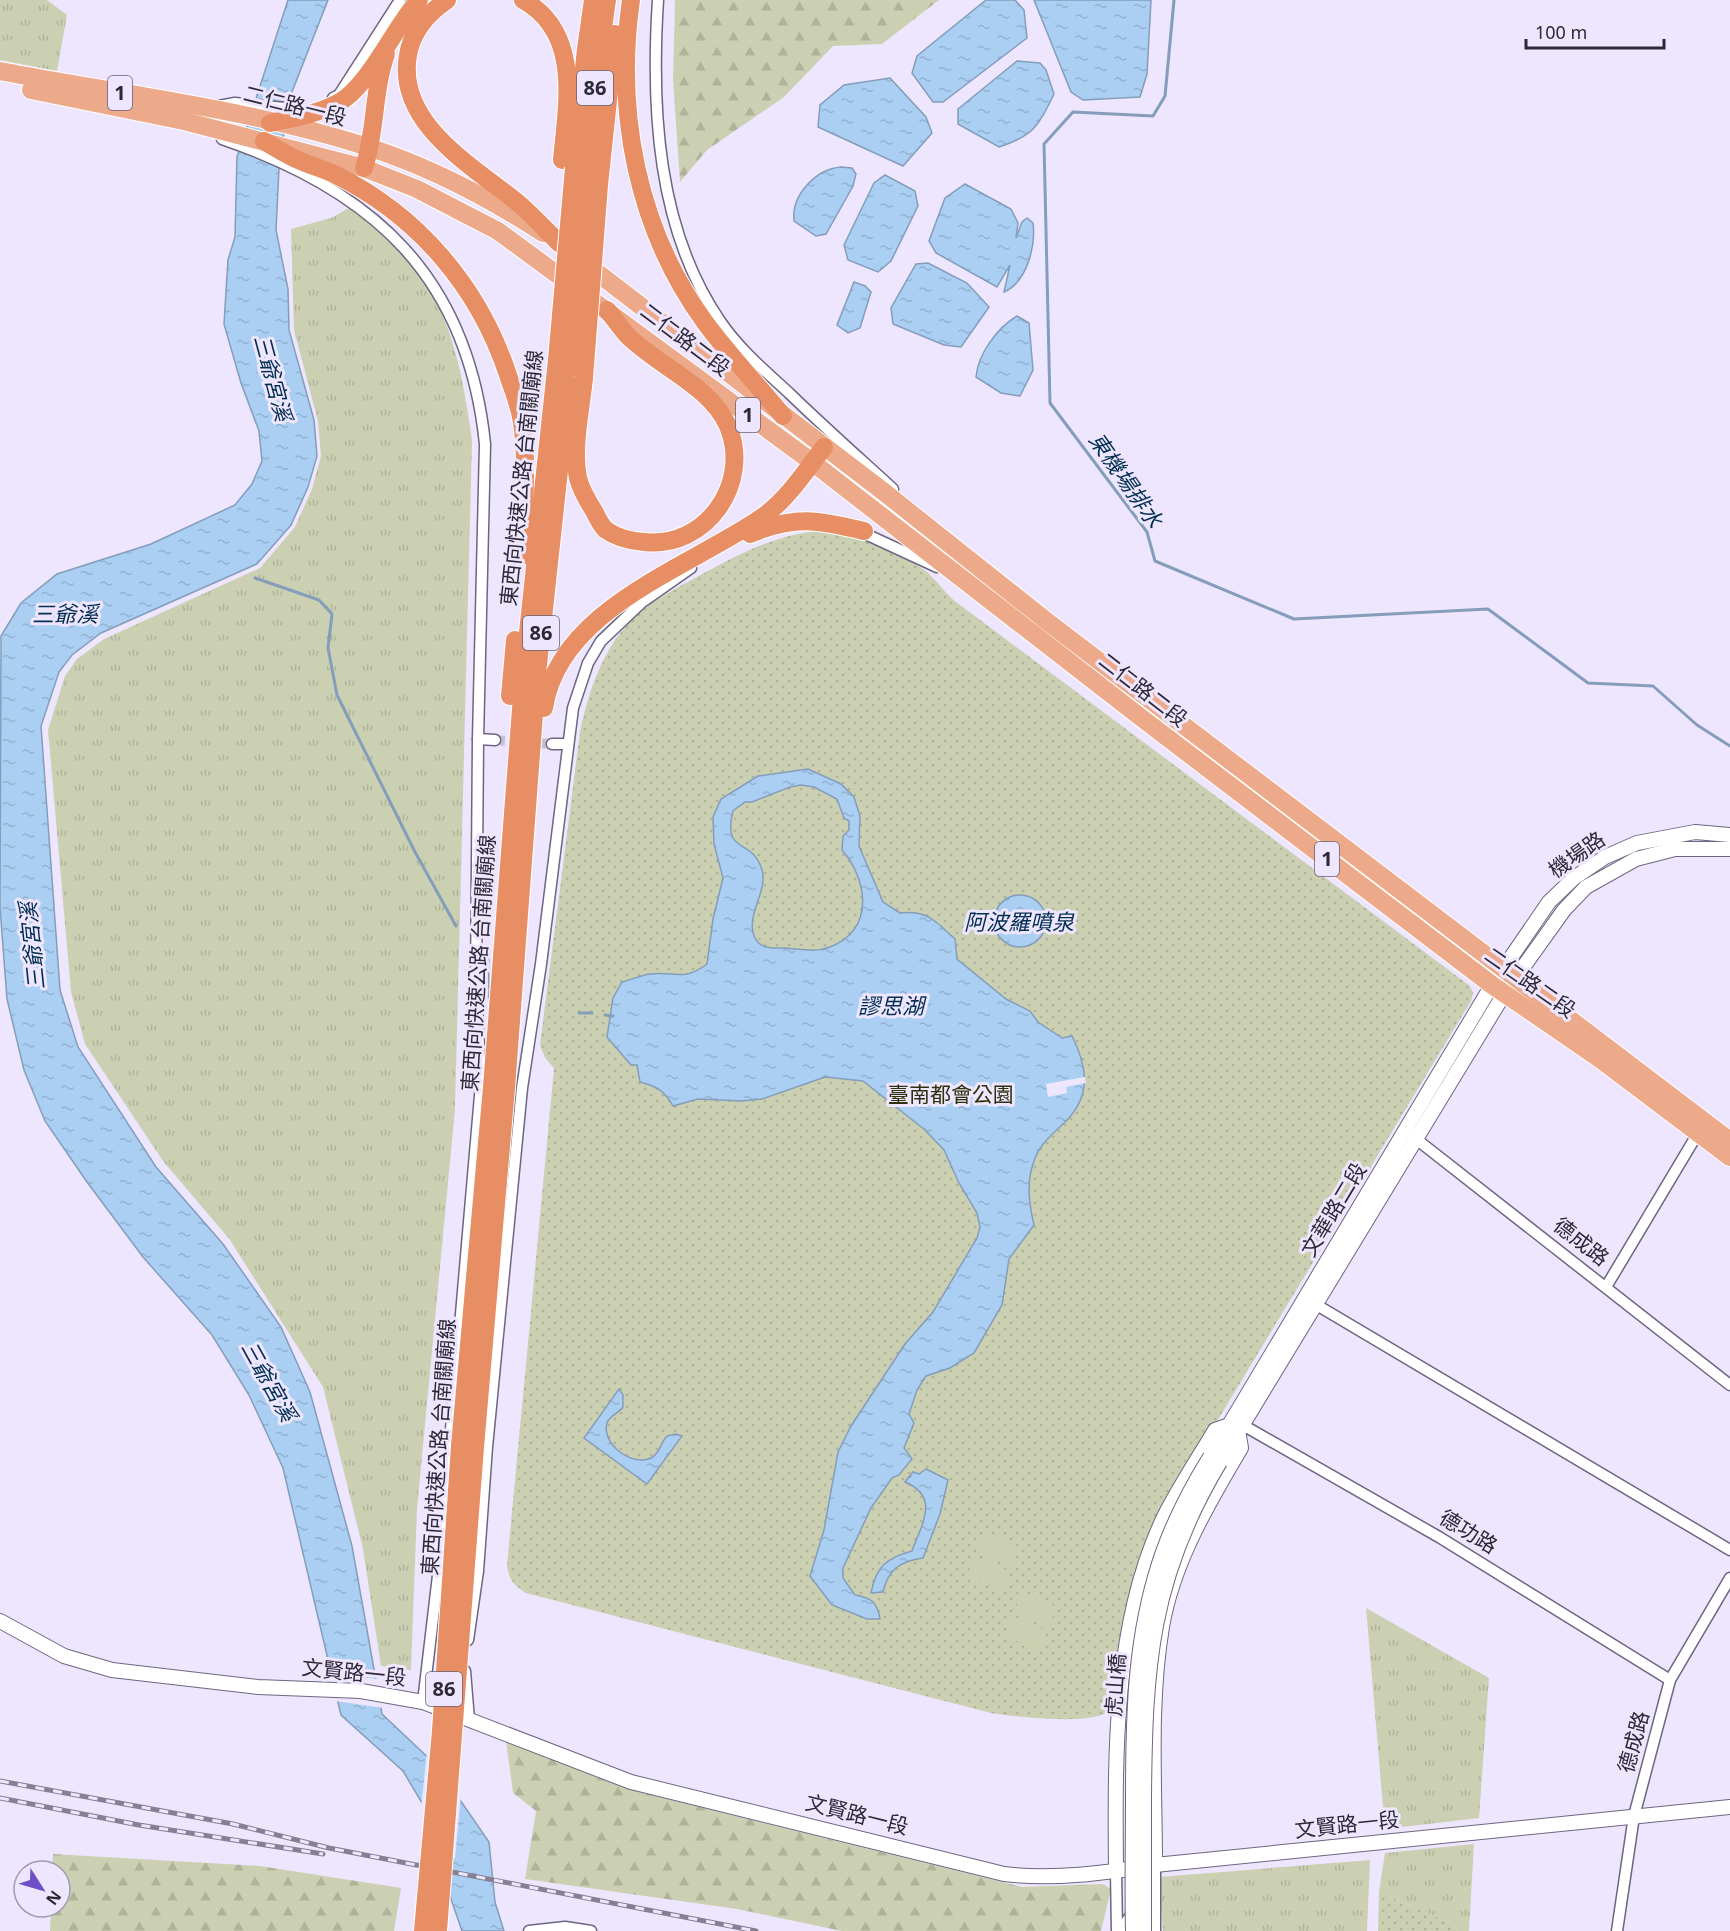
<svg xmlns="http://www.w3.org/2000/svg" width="1730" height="1931" viewBox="0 0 1730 1931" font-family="'Noto Sans','Noto Sans TC',sans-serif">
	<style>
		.grass { fill: url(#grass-tufts) }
		.forest { fill: url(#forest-firs) }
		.park { fill: url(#park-dots) }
		.garden { fill: #ccd0b2 }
		.water { fill: url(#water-ripples); stroke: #849dba; stroke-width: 1.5; fill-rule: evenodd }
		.pier { fill: #eee6ff }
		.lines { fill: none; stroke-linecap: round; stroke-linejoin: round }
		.stream { stroke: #849dba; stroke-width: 3 }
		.minor-tunnel { stroke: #c7c0d6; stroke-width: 10; stroke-dasharray: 10 5; stroke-linecap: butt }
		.minor-casing { stroke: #6e6580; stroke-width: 13 }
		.tertiary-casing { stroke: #6e6580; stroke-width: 16 }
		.primary-casing { stroke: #fff; stroke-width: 20 }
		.trunk-casing { stroke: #fff; stroke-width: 20 }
		.minor { stroke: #fff; stroke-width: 10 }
		.tertiary { stroke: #fff; stroke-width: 14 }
		.primary { stroke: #edaa8b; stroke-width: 18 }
		.trunk { stroke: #e78e64; stroke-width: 18 }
		.rail-casing { stroke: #868092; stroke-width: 5 }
		.rail { stroke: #eee6ff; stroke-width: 3; stroke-dasharray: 9; stroke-linecap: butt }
		.tertiary-bridge-casing { stroke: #6e6580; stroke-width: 16; stroke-linecap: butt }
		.trunk-bridge-casing { stroke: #fff; stroke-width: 20; stroke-linecap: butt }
		.tertiary-bridge { stroke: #fff; stroke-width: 14 }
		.trunk-bridge { stroke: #e78e64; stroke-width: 18 }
		.labels { text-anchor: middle; stroke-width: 6; stroke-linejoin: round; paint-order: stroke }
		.shield { fill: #eee6ff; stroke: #666171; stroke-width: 1.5 }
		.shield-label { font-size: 20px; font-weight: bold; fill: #2c2834 }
		.street-label { font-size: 21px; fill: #2c2834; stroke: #eee6ff }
		.park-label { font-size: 21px; fill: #2d300b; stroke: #eee6ff }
		.water-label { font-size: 22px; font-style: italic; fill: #022e4f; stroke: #eee6ff }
	</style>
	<defs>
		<pattern id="grass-tufts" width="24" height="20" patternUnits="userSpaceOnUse" patternTransform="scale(1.5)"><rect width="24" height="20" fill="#ccd0b2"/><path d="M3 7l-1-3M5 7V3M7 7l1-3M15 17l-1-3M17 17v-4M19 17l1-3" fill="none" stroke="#afb39a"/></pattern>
		<pattern id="forest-firs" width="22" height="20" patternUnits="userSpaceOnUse" patternTransform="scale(1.5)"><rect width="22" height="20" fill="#ccd0b2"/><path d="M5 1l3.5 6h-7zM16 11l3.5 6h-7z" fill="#afb39a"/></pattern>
		<pattern id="park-dots" width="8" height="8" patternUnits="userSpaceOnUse" patternTransform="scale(1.5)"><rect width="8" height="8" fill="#ccd0b2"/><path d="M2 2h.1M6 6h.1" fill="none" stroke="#afb39a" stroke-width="1.8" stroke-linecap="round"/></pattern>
		<pattern id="water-ripples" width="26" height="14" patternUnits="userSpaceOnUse" patternTransform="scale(1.5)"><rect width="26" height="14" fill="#aacff3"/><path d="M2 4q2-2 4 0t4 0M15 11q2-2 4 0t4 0" fill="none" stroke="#92b2d1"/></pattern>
	</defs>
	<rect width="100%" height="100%" fill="#eee6ff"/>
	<!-- grass -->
	<g class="grass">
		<polygon points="0,0 47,0 67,15 57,71 0,60"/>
		<path d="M349,208c91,57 109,132 123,232l-17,669 -38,400 -6,161 -30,-4 -18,-117 -40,-162 -93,-147 -67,-79 -78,-117 -14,-52 -23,-262 17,-54 12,-17 27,-20 156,-71 35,-41 17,-38 9,-33 -3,-35 -24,-91 -3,-101 40,-11z"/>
		<polygon points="1366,1608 1489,1678 1479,1818 1385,1829"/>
		<polygon points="1474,1844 1469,1931 1458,1931 1451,1923 1379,1892 1385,1853"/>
		<polygon points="1370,1860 1367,1931 1163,1931 1159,1877"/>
	</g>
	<!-- forest -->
	<g class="forest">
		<polygon points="675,0 939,0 882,44 833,46 784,97 707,150 680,182 673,80"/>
		<polygon points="506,1741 639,1792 1022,1887 1103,1884 1111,1889 1101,1931 842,1931 737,1909 525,1879 536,1811 513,1793"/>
		<polygon points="53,1854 260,1866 401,1888 394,1931 50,1931 51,1907 60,1907 60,1871 52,1871"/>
	</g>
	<!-- park -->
	<g class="park">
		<path d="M815,531c39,1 80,17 112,41 10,9 18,21 29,30l514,384 3,7 -2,8 -307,508 -46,189c-2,4 -4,9 -7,12 -17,16 -97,7 -120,3l-465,-120c-13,-8 -17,-13 -19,-28l47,-497 -9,-10 -5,-13 40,-313c9,-43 24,-88 58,-118 20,-18 47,-30 70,-43 37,-20 65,-34 107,-40z"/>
		<polygon points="1379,1892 1451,1923 1458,1931 1378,1931"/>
	</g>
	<!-- garden -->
	<g class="garden">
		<polygon points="984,1532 1020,1547 1012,1566 976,1551"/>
		<polygon points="974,1557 1010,1571 1002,1590 967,1576"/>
		<polygon points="1022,1593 1057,1607 1049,1626 1014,1612"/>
		<polygon points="1012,1617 1047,1631 1040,1650 1004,1636"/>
	</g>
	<!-- water -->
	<g class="water">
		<polygon points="288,0 328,0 288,102 279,168 276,230 288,289 289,330 314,420 317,456 308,487 291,525 257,564 101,633 72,655 59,672 41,726 60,990 78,1047 156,1167 223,1244 281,1327 310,1392 352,1546 382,1714 436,1765 489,1842 495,1902 504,1931 462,1931 450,1896 447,1845 403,1771 341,1715 283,1468 249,1395 212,1335 143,1257 87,1182 45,1121 24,1070 7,999 0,907 1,636 21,603 57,574 151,544 235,505 252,484 262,461 259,431 241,383 224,324 228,260 235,237 237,157"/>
		<polygon points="986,0 1015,0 1024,10 1027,38 943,102 933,102 912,73 917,56"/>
		<polygon points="1034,0 1151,0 1147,74 1140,97 1083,100 1071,92"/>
		<path d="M1017,61l23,2 6,7 8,24c-16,33 -21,42 -55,53l-41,-23v-15z"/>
		<polygon points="890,78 926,117 932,133 903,166 818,127 820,105 844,85"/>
		<path d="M841,167l11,1 4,6 -3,12 -27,48 -10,2 -22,-15c-3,-26 22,-52 47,-54z"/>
		<polygon points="885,175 915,191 918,206 891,261 878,272 848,260 844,245 874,183"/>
		<path d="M965,184l46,25 7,14 -2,15 6,-16 5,-4 6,5c3,23 -6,59 -29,69l6,-27 -13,22 -61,-34 -7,-12 16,-43z"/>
		<polygon points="928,263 967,283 989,307 961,347 944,345 893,324 891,308 916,264"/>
		<polygon points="854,282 865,286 871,292 860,328 848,333 837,325"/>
		<path d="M1017,316l12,7 4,47 -13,26 -19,-3 -25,-16c2,-23 21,-49 41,-61z"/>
		<path d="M808,769l33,15 13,13 6,19 -1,30 24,56 17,11c28,-3 35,8 55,26l2,20 49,40 24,12 8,11 24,16 10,-2c14,28 20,56 -3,82 -13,14 -29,24 -35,43 -8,22 -5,42 0,64l-25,34 -7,46 -28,48 -24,15 -24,8 -9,14 -8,24 5,9 -10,25 8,11 -13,16 -7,3 -21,30 -28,60v10l12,17c17,3 22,7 25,24h-13l-35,-14 -22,-29 14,-46 14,-78 13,-26 54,-82 28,-32 44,-74 3,-11 -3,-14 -18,-30 -15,-33 -19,-20 -62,-49 -38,-4 -63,22 -20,2 -44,-2 -25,7c-8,-15 -17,-20 -33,-24l-3,-17h-6l-24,-28 6,-39 9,-16c9,-2 19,-7 28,-8 25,-3 33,8 57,-10l6,-45 10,-41 -9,-34 -1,-27 8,-18 37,-23zM801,785l13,2 23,12 7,19 5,3v9l-6,6 -1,14c26,30 33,80 -12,97 -15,6 -29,2 -45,1 -12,0 -25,2 -31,-12 -8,-21 14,-45 8,-66 -10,-34 -40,-14 -29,-59l12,-9h7l38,-15z"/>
		<circle cx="1020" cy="921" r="26"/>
		<path d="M619,1389l4,6v12c-4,6 -14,9 -16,16 -6,21 25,44 44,35 9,-4 9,-15 16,-22l9,-2 6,2 -35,48 -63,-46z"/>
		<path d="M926,1469l22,11 -8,34 -17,44c-22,3 -35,11 -40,34l-12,1c5,-27 16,-35 41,-42 9,-26 29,-54 -7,-69l8,-10 6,2z"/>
	</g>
	<!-- pier -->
	<g class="pier">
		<polygon points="1085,1077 1086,1083 1066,1087 1067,1093 1048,1097 1046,1084"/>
		<polygon points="329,1674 378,1679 384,1708 335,1701"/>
		<polygon points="427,1752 438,1763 461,1796 455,1858 445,1857 444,1846 421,1808"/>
	</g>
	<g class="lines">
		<!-- stream -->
		<g class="stream">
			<polyline points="1174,0 1165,96 1153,116 1073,112 1044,144 1050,403 1147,532 1155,561 1294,619 1488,609 1588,683 1653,686 1697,725 1730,746"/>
			<polyline points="255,578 319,600 332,614 328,648 337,695 415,852 456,926"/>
			<polyline points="483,949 488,955 488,997"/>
			<polyline points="579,1013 592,1013"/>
			<polyline points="605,1015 613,1016"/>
		</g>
		<!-- minor-tunnel -->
		<polyline class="minor-tunnel" points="495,740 552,744"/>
		<defs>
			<g id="minor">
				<path d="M658,0c-7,108 -1,229 62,321 19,28 44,49 69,72 34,33 69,64 104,96"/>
				<polyline points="333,98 339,95 400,0"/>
				<polyline points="219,106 235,103 305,110"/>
				<path d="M222,139c153,52 246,139 263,305l-7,295 -2,248 5,97 -42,483 -16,135"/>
				<polyline points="859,531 937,567"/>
				<polyline points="478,739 495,740"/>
				<polyline points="552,744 568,744"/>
				<polyline points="1411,1135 1730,1385"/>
				<polyline points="1606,1287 1698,1133"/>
				<polyline points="1315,1304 1730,1550"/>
				<polyline points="1241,1424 1439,1537 1670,1680"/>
				<polyline points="468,1640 478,1571 487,1447 522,1088 541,964 573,708 588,663 601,641 641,603 691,568"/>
				<polyline points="465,1671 469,1720"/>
				<polyline points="1155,1865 1155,1931"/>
				<polyline points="1116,1871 1117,1931"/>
				<polyline points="529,1931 565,1927 591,1931"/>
				<polyline points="1119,1931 1135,1910"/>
				<polyline points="1617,1931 1634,1816 1670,1680 1730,1578"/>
			</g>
			<g id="tertiary">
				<polyline points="1210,1457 1492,985 1549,902 1574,878 1605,857 1637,843 1695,832 1730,835"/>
				<polyline points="1220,1462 1504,994 1564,910 1586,887 1636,859 1675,849 1730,849"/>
				<path d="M0,1621l64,35 48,14 146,17 103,4 62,11 208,80 373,92c50,6 101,-1 151,-9l575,-58"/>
				<path d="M1155,1865c0,-79 -6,-161 7,-238 11,-65 46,-123 79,-179l-3,-18"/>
				<path d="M1116,1871c-1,-115 -3,-248 48,-354 15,-30 34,-58 51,-87l14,-5"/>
			</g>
			<g id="primary">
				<path d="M0,71c121,23 255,39 371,77 61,20 118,50 172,85"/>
				<polyline points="31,90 184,121 364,168 417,189 498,231 812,462 1139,716 1492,985 1600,1059 1730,1157"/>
				<polyline points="582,261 884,492 1049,623 1730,1141"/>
			</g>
			<g id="trunk">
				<path d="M447,0c-19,13 -35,31 -39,55 -12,68 63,110 109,147 15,13 29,28 43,42"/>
				<path d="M523,0c59,33 44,104 39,160"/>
				<path d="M631,0c-16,112 6,228 73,321 24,33 53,63 79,95"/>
				<path d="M270,123c23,-5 47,-9 68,-20 30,-15 57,-77 81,-103"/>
				<path d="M264,141c10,6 21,13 32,18 12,6 25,9 38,15 84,41 145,113 174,201 5,15 12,32 14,48 7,44 -1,88 4,132"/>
				<path d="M364,168c12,-37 9,-77 22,-114"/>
				<polyline points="574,168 586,49 593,0"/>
				<polyline points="587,176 598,63 607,0"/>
				<polyline points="599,185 615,34"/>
				<path d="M584,378c-3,31 -12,69 -6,100 3,12 9,22 16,33 3,5 6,14 12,19 11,8 25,11 38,12 62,7 108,-59 84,-116 -18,-41 -71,-60 -101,-91 -7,-8 -13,-17 -20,-25"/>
				<path d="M750,534c44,-19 69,-14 114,-3"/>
				<polyline points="510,696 515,640"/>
				<path d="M544,708c15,-99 144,-140 217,-190 26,-18 44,-46 63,-71"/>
				<polyline points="460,1446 492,1087 524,670 557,360"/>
				<polyline points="475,1447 506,1088 537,674 570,369"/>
			</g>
		</defs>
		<!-- minor casing -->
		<use href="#minor" class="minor-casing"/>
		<!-- tertiary casing -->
		<use href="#tertiary" class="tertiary-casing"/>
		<!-- primary casing -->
		<use href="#primary" class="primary-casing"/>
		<!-- trunk casing -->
		<use href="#trunk" class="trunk-casing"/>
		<!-- minor -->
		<use href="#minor" class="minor"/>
		<!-- tertiary -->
		<use href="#tertiary" class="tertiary"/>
		<!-- primary -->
		<use href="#primary" class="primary"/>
		<!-- trunk -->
		<use href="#trunk" class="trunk"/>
		<defs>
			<g id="rail">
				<polyline points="0,1781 233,1824 329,1848 756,1931"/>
				<polyline points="0,1798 139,1825 323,1854"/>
			</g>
		</defs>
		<!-- rail casing -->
		<use href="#rail" class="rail-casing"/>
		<!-- rail -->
		<use href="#rail" class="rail"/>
		<defs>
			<g id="tertiary-bridge">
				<path d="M1133,1931c-1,-44 0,-88 0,-133 0,-75 1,-148 22,-221 12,-43 32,-83 55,-120"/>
				<path d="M1144,1931c0,-44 0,-88 0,-132 1,-131 6,-221 76,-337"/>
			</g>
			<g id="trunk-bridge">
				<polyline points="557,360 574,168"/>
				<polyline points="570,369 587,176"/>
				<polyline points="584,378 599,185"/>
				<polyline points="423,1931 441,1731 460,1446"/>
				<polyline points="438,1931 475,1447"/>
			</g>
		</defs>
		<!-- tertiary-bridge casing -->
		<use href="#tertiary-bridge" class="tertiary-bridge-casing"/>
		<!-- trunk-bridge casing -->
		<use href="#trunk-bridge" class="trunk-bridge-casing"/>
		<!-- tertiary-bridge -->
		<use href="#tertiary-bridge" class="tertiary-bridge"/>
		<!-- trunk-bridge -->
		<use href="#trunk-bridge" class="trunk-bridge"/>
	</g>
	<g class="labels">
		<!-- shield labels -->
		<g class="shield">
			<rect x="577" y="71" width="36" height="34" rx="4.5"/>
			<rect x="108" y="76" width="24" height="34" rx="4.5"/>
			<rect x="736" y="398" width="24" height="34" rx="4.5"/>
			<rect x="523" y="616" width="36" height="34" rx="4.5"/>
			<rect x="1315" y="842" width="24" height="34" rx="4.5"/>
			<rect x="426" y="1672" width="36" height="34" rx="4.5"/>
		</g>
		<g class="shield-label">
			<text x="595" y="95">86</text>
			<text x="120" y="100">1</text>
			<text x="748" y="422">1</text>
			<text x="541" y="640">86</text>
			<text x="1327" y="866">1</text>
			<text x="444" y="1696">86</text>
		</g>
		<!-- street labels -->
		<g class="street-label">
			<text transform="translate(295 106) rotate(14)" y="7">二仁路一段</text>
			<text transform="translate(685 340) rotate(37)" y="7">二仁路二段</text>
			<text transform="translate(522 478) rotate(-84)" y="7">東西向快速公路 台南關廟線</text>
			<text transform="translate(1143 690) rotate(38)" y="7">二仁路二段</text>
			<text transform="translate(1577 855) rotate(-35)" y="7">機場路</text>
			<text transform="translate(479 963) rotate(-86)" y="7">東西向快速公路 台南關廟線</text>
			<text transform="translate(1530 983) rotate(35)" y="7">二仁路二段</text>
			<text transform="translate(1334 1210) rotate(-59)" y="7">文華路二段</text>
			<text transform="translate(1581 1242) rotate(38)" y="7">德成路</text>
			<text transform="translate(439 1447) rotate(-86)" y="7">東西向快速公路 台南關廟線</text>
			<text transform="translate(1468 1532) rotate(31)" y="7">德功路</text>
			<text transform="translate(354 1673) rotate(6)" y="7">文賢路一段</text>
			<text transform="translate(1116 1685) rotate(-86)" y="7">虎山橋</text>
			<text transform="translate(1634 1742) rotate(-75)" y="7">德成路</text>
			<text transform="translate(857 1815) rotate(14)" y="7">文賢路一段</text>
			<text transform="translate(1347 1825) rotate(-6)" y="7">文賢路一段</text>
		</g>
		<!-- park labels -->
		<g class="park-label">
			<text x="951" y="1102">臺南都會公園</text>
		</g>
		<!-- water labels -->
		<g class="water-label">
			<text transform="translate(273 378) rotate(75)" y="8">三爺宮溪</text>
			<text transform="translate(1126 480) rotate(55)" y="8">東機場排水</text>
			<text x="65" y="622">三爺溪</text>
			<text x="1019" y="930">阿波羅噴泉</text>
			<text transform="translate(32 946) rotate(-96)" y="8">三爺宮溪</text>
			<text x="891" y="1014">謬思湖</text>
			<text transform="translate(269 1381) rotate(61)" y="8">三爺宮溪</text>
		</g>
	</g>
	<!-- north arrow -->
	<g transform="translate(42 1889) rotate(127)"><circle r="28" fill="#eee6ff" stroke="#a09aae" stroke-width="1.5"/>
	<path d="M0-4.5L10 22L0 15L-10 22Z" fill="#6d4ec7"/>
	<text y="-9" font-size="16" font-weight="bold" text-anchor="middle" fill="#2c2834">N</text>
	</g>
	<!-- scale -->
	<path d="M1526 39v9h138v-9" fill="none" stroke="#2c2834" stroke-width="3"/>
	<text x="1535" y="39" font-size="18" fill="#2c2834" stroke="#eee6ff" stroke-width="4.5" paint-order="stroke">100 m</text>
</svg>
